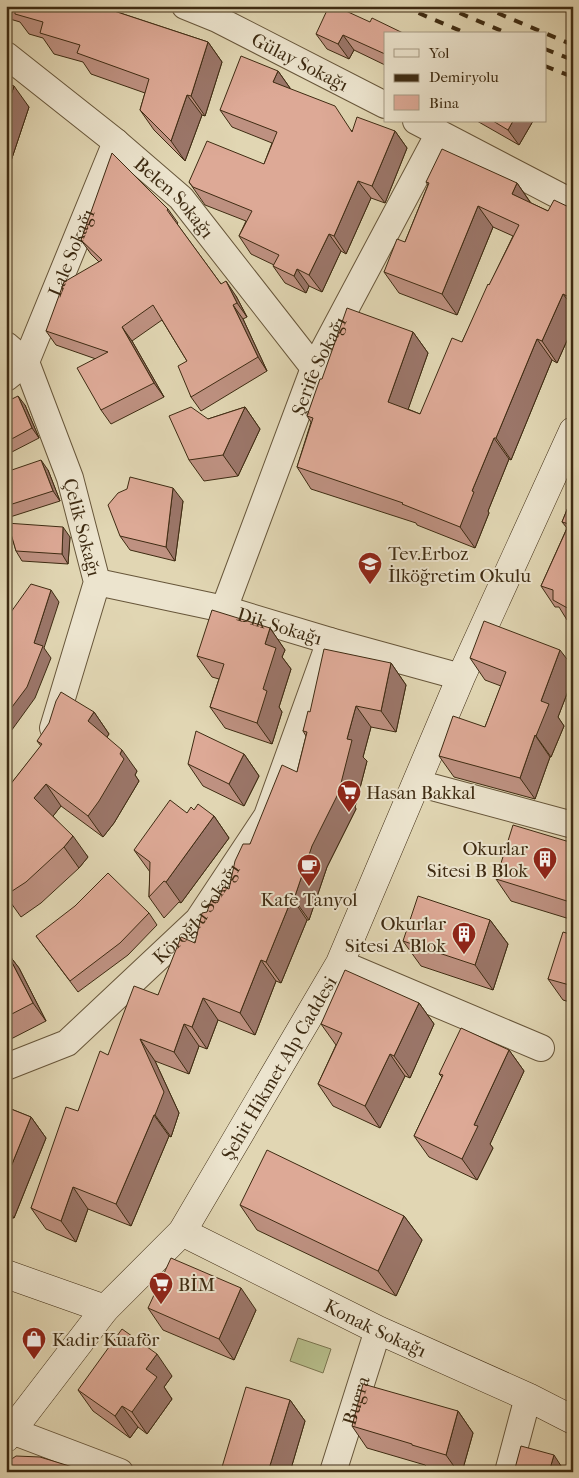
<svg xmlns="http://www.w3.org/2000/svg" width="579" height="1478" viewBox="0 0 579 1478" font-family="'IM FELL French Canon',serif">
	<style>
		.green { fill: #b6bd8a; stroke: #7a744e }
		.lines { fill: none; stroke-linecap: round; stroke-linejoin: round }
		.street-casing { stroke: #67563a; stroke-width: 28 }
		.secondary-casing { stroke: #3e2b12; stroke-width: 29 }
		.street { stroke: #ece4ce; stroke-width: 26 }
		.secondary { stroke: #ece4ce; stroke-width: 28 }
		.rail { stroke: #3e2b12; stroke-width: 4; stroke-dasharray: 9 9; stroke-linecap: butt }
		.wall { fill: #be9181; stroke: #3e2b12 }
		.shaded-wall { fill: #9b7669; stroke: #3e2b12 }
		.building { fill: #dda996; stroke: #3e2b12 }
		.labels { text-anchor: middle; stroke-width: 4; stroke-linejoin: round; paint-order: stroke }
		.street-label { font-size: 19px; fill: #3e2b12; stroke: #ece4ce }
		.poi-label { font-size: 19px; fill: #3e2b12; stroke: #ece4ce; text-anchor: start }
	</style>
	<rect width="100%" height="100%" fill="#e1d6b3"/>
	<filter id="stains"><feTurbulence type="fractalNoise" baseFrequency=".004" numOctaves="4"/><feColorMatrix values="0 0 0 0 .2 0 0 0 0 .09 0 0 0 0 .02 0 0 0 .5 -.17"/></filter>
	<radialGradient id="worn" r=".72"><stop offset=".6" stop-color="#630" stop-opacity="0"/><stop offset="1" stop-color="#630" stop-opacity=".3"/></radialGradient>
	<!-- green -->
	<polygon class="green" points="298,1338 331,1349 323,1373 290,1361"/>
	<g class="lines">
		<defs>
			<g id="street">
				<path id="s1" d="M185,6l32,13 168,86"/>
				<path id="s2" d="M6,55l110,87 65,56 133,170"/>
				<polyline points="416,121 573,203"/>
				<path id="s3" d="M6,345l20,17 44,116 27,104 -44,146"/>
				<path id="s4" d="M6,378l20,-16 90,-220"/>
				<path id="s5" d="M97,582l127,27 106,32 131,36"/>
				<path id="s6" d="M224,609l90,-241 125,-235"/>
				<polyline points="417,783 573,825"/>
				<polyline points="340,963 541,1048"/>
				<path id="s7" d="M6,1067l61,-24 131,-123 69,-104 63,-175"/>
				<polyline points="12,1431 120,1472"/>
				<path id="s8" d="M333,1472l45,-142"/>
				<polyline points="508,1472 528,1397"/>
			</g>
			<g id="secondary">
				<path id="s9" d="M182,1232l196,98 150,67 45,23"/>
				<polyline points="6,1274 105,1309"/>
				<path id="s10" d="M6,1438l99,-129 77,-77 158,-269 121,-286 112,-246"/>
			</g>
		</defs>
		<!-- street casing -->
		<use href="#street" class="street-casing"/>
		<!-- secondary casing -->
		<use href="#secondary" class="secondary-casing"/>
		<!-- street -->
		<use href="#street" class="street"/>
		<!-- secondary -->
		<use href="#secondary" class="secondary"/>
		<!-- rail -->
		<g class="rail">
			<polyline points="402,6 468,34"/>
			<polyline points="443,6 509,34"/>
			<polyline points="481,6 573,45"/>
			<polyline points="545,49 573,60"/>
			<polyline points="545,66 573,77"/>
		</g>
	</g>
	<!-- wall -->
	<g class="wall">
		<polygon points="6,6 99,6 208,42 222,62 205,116 202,115 185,161 154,130 140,110 145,93 91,74 83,62 54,54 43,38 29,34 20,22 10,19 6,13"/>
		<polygon points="316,34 385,34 385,65 354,50 349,59 327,49"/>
		<polygon points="278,71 290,88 290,89 352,131 395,131 407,148 385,203 371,198 346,254 341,251 322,292 309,286 306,293 285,283 273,266 274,265 251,254 239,236 246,221 205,205 189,182 264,164 272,143 232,127 220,110"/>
		<polygon points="6,83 29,107 11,161 6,160"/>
		<polygon points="477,121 533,121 519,145"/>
		<polygon points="573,143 573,160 568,153"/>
		<polygon points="426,182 517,183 531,203 548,211 573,209 573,327 557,363 552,360 511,460 509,459 488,511 489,513 475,548 417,525 416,523 311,489 297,467 311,422 307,416 322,379 413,332 428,353 408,409 420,414 462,342 513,236 493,227 457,315 399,293 384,272 405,242 428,185"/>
		<polygon points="168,209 178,223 177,224 221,284 236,296 247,317 243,319 267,371 201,411 191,397 187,361 162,320 132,341 164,397 111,424 101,410 96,359 56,345 46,331 99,262 91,254 81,240"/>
		<polygon points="6,402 25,405 39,438 6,455"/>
		<polygon points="245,407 260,429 238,476 204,481 189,460 208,419"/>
		<polygon points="48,470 60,501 10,517 6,512 6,472"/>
		<polygon points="573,495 573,623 567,620 559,607 555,607 541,586 567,528 562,522"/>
		<polygon points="183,501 175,561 130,550 120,536"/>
		<polygon points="6,523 70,537 68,564 22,561 16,551 12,537 6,539"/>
		<polygon points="270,628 285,650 282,657 291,669 279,707 282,712 272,744 225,728 210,707 219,679 212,677 197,656"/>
		<polygon points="470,658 573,667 573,678 558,717 564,726 551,757 550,757 535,799 454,777 439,756 485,727 501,686 485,680"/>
		<polygon points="391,663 406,685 396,732 371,727 363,757 367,761 355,807 356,809 327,867 309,920 307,920 281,983 276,981 255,1035 218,1020 207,1049 199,1046 189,1074 155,1061 179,1113 171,1137 169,1136 131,1226 88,1209 76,1242 46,1229 31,1208 78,1111 108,1055 158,995 195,943 207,912 229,889 250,844 297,772 306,736 303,731 310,712"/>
		<polygon points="94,712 109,734 107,737 137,771 135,775 139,781 114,823 103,837 61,806 53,816 88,857 79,868 41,903 21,917 6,896 6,790 41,746 37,741"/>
		<polygon points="244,754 259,776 244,806 203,786 188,764"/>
		<polygon points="194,810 214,816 229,838 181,903 179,902 164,918 149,897 150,872 134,850 187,813"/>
		<polygon points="573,843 573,920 511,901 496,879"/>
		<polygon points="149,913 157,925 128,955 78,992 36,936"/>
		<polygon points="490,920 508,944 493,990 421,966 403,941"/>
		<polygon points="573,935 573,1003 563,1000 548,979"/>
		<polygon points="6,951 19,968 46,1021 9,1040 6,1036"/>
		<polygon points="419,1003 434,1024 410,1078 405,1076 380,1128 333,1106 318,1084 336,1045 321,1024"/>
		<polygon points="509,1050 524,1071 490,1144 493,1148 477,1180 429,1157 414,1136 442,1077 439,1074"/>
		<polygon points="6,1107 31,1117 46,1138 14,1218 6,1218"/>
		<polygon points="240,1205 404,1216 422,1240 396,1296 257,1230"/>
		<polygon points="148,1308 256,1310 234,1360 163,1330"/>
		<polygon points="172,1376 164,1387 172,1399 147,1434 138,1427 130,1438 93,1411 78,1390"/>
		<polygon points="290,1400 305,1421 290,1472 225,1472 222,1467"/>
		<polygon points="458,1411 473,1433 462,1472 444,1472 427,1467 425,1465 367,1448 352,1426"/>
	</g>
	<!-- shaded-wall -->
	<g class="shaded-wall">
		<polygon points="343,35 354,50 349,59 338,44"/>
		<polygon points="208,42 222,62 205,116 191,96"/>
		<polygon points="278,71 290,88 286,100 273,82"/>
		<polygon points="14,86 29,107 11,161 6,154 6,110"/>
		<polygon points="187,95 202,115 185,161 171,141"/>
		<polygon points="513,121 533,121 519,145 508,130"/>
		<polygon points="395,131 407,148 385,203 372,186"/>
		<polygon points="358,181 371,198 346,254 334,236"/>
		<polygon points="517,183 532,205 512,194"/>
		<polygon points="478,206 493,227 457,315 442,294"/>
		<polygon points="329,234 341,251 322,292 309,275"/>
		<polygon points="297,269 309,286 306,293 294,276"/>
		<polygon points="226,281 236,296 247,317 237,303"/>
		<polygon points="563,294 573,307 573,327 557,363 542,341"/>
		<polygon points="233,305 243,319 267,371 258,357"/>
		<polygon points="122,327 132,341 164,397 154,383"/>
		<polygon points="413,332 428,353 403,424 388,402"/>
		<polygon points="537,339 552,360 511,460 496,438"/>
		<polygon points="18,396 25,405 39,438 32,428"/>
		<polygon points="245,407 260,429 238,476 223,455"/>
		<polygon points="494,438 509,459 488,511 489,513 475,548 460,527 472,491"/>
		<polygon points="41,460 48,470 60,501 53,491"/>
		<polygon points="173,488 183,501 175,561 166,547"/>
		<polygon points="63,527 70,537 68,564 62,554"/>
		<polygon points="51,590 59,602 44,648 51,658 35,698 6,738 6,715 34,643"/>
		<polygon points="270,628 285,650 282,657 291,669 279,707 282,712 272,744 257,723 265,644"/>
		<polygon points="560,650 573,667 573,678 558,717 564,726 551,757 536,736 541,701"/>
		<polygon points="391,663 406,685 396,732 381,711"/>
		<polygon points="356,706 371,727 363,757 367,761 355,807 356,809 327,867 309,920 294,899 347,739"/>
		<polygon points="94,712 109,734 103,742 88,721"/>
		<polygon points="535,735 550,757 535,799 520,778"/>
		<polygon points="122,750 137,771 135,775 139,781 114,823 103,837 88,816"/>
		<polygon points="244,754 259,776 244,806 229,784"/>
		<polygon points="46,784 61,806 50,820 34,798"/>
		<polygon points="214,816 229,838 181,903 166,882"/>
		<polygon points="73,836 88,857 79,868 64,847"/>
		<polygon points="573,894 573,906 570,902"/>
		<polygon points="292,898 307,920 281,983 266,962"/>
		<polygon points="490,920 508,944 493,990 475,965"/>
		<polygon points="6,951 19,968 46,1021 33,1003"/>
		<polygon points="261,960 276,981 255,1035 240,1013"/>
		<polygon points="203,998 218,1020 207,1049 192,1027"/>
		<polygon points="419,1003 434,1024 410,1078 394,1056"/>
		<polygon points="184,1024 199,1046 189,1074 174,1052"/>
		<polygon points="140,1039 155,1061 179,1113 171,1137 155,1115"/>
		<polygon points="509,1050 524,1071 490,1144 493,1148 477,1180 462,1159 474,1125"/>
		<polygon points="390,1054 405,1076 380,1128 365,1106"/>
		<polygon points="154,1115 169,1136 131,1226 116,1204"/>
		<polygon points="31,1117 46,1138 14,1218 6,1207 6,1179"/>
		<polygon points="73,1187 88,1209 76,1242 61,1221"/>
		<polygon points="404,1216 422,1240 396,1296 378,1271"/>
		<polygon points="241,1288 256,1310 234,1360 219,1339"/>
		<polygon points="157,1354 172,1376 164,1387 172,1399 147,1434 132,1412 146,1369"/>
		<polygon points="290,1400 305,1421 290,1472 268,1472"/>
		<polygon points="122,1406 138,1427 130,1438 115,1416"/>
		<polygon points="458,1411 473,1433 462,1472 458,1472 446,1455"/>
		<polygon points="554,1455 565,1472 549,1472"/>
	</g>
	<!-- building -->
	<g class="building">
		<polygon points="15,6 99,6 208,42 191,96 187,95 171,141 140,110 149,79 77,53 80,45 40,33 43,22 15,14"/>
		<polygon points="329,6 335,6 370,22 372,18 405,34 385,34 385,54 343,35 338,44 316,34"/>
		<polygon points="241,56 278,71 273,82 335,106 352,132 357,117 395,131 372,186 358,181 334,236 329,234 309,275 297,269 294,276 273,266 279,255 239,236 252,211 193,187 189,182 207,141 264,164 277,132 220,110"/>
		<polygon points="6,83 14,86 6,110"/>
		<polygon points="493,121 513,121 508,130"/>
		<polygon points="573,143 573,155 568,153"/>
		<polygon points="442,149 517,183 512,194 548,211 554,200 573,209 573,213 570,219 573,220 573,295 571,298 563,294 542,341 537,339 496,438 494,438 472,491 474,492 460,527 402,504 403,503 297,467 313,418 307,416 320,379 322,379 347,308 413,332 388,402 420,414 452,338 462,342 488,284 489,285 519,225 478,206 442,294 384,272 397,239 405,242 429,183 426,182"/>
		<polygon points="112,153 168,209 167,210 221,284 226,281 237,303 233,305 258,357 191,397 178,366 187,361 153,305 122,327 154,383 101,410 77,368 108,352 46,331 64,282 102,260 81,240"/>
		<polygon points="18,396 32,428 6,442 6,402"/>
		<polygon points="191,407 208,419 245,407 223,455 189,460 169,416"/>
		<polygon points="41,460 53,491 6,506 6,472"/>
		<polygon points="130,477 173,488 166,547 120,536 108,505 118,493 127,489"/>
		<polygon points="573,495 573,620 572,620 571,610 553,600 553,590 541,586 569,524 562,522"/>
		<polygon points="6,523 63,527 62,554 16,551 9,527 6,528"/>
		<polygon points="31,584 51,590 34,643 43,646 27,687 6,715 6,619"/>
		<polygon points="212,610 270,628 265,644 276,648 263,689 267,691 257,723 210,707 224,664 197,656"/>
		<polygon points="484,621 560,650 541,701 549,704 536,736 535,735 520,778 439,756 453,716 485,727 506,672 470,658"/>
		<polygon points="324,649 391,663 381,711 356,706 347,739 352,740 340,787 341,788 312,846 294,899 292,898 266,962 261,960 240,1013 203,998 192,1027 184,1024 174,1052 140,1039 164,1092 155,1115 154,1115 116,1204 73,1187 61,1221 31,1208 66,1107 78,1111 100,1051 108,1055 134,986 158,995 181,937 195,943 202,913 207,912 211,900 218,901 223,887 229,889 235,861 243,844 250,844 282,765 297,772 307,732 303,731 308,711 310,712"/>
		<polygon points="61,692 94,712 88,721 122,750 120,754 124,759 99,801 88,816 46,784 34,798 73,836 64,847 26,882 6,895 6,790 42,744 37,741 49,723 56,701"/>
		<polygon points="196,731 244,754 229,784 188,764"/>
		<polygon points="170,800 187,813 191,807 194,810 198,804 214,816 166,882 164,881 149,897 150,862 134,850"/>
		<polygon points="513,825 573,843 573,894 570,902 496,879"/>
		<polygon points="108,873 149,913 120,943 70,981 36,936 75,906"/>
		<polygon points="418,896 490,920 475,965 403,941"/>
		<polygon points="563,932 573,935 573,986 548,979"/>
		<polygon points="6,951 33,1003 6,1017"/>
		<polygon points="345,970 419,1003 394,1056 390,1054 365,1106 318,1084 342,1033 321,1024"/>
		<polygon points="461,1028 509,1050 474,1125 478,1126 462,1159 414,1136 443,1075 439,1074"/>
		<polygon points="6,1107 31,1117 6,1179"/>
		<polygon points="267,1150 404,1216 378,1271 240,1205"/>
		<polygon points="171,1258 241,1288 219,1339 148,1308"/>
		<polygon points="122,1329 157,1354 146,1369 157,1377 132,1412 122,1406 115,1416 78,1390"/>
		<polygon points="363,1384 458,1411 446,1455 412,1445 412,1444 352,1426"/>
		<polygon points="246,1387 290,1400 268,1472 238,1472 222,1467"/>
		<polygon points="521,1446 554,1455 549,1472 514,1472"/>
		<polygon points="16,1456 40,1457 79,1469 78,1472 6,1472 6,1463"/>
	</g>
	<!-- icons -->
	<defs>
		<symbol id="school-pin" viewBox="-11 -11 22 30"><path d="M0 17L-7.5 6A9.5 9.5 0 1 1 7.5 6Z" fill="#8f2418" stroke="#ece4ce"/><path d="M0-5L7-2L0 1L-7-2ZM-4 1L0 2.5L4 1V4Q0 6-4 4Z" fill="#fff"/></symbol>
		<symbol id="supermarket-pin" viewBox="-11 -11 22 30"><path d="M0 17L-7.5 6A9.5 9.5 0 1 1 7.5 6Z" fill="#8f2418" stroke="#ece4ce"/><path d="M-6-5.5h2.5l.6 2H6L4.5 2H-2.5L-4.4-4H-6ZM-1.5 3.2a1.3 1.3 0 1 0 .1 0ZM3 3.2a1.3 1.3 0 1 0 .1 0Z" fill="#fff"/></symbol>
		<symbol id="building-pin" viewBox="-11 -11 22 30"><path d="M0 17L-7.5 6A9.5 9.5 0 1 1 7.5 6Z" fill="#8f2418" stroke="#ece4ce"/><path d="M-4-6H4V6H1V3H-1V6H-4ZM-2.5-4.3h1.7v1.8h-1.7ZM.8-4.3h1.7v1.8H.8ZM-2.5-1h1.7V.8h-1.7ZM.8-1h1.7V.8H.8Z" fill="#fff"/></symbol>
		<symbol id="cafe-pin" viewBox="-11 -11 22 30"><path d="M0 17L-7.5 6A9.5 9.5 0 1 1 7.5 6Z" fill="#8f2418" stroke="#ece4ce"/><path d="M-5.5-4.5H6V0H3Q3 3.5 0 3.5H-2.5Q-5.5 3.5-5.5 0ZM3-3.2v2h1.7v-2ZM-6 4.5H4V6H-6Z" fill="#fff"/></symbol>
		<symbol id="shop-pin" viewBox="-11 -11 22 30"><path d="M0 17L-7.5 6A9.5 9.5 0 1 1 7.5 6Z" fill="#8f2418" stroke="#ece4ce"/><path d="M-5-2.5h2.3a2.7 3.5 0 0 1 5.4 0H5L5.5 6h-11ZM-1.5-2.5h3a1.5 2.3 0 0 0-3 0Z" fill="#fff"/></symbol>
	</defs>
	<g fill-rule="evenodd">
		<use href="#school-pin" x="356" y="550" width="28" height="38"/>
		<use href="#supermarket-pin" x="335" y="778" width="28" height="38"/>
		<use href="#building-pin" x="531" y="845" width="28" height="38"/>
		<use href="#cafe-pin" x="295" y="852" width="28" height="38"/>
		<use href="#building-pin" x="450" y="920" width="28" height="38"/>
		<use href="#supermarket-pin" x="147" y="1270" width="28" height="38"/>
		<use href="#shop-pin" x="20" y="1325" width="28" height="38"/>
	</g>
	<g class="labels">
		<!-- street labels -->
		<g class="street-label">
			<text dy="7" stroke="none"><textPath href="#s1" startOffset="128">Gülay Sokağı</textPath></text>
			<text dy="7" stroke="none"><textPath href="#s2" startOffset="221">Belen Sokağı</textPath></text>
			<text dy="7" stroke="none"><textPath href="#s4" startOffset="144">Lale Sokağı</textPath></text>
			<text dy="7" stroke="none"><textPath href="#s6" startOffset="261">Şerife Sokağı</textPath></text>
			<text dy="7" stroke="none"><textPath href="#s3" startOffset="201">Çelik Sokağı</textPath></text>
			<text dy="7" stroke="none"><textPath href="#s5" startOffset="188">Dik Sokağı</textPath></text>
			<text dy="7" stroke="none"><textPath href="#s7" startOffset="249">Köroğlu Sokağı</textPath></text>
			<text dy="7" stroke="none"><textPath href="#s10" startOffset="462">Şehit Hikmet Alp Caddesi</textPath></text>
			<text dy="7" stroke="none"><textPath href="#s9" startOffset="216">Konak Sokağı</textPath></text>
			<text dy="7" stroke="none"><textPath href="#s8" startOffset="75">Bugra</textPath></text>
		</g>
		<!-- poi labels -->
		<g class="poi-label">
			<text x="388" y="560">Tev.Erboz<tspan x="388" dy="22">İlköğretim Okulu</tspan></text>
			<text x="366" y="799">Hasan Bakkal</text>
			<text x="528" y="855" text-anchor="end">Okurlar<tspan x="528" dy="22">Sitesi B Blok</tspan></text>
			<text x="309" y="906" text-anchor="middle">Kafe Tanyol</text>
			<text x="446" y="930" text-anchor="end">Okurlar<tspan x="446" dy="22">Sitesi A Blok</tspan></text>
			<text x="178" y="1291">BİM</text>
			<text x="52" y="1346">Kadir Kuaför</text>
		</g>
	</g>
	<!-- margin -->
	<rect width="579" height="1478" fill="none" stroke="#e1d6b3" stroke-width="25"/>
	<rect x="8" y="8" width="564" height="1463" fill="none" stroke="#3e2b12" stroke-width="2.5"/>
	<rect x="12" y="12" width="554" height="1453" fill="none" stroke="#3e2b12"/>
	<!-- legend -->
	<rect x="384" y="32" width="162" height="90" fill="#ece4ce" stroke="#a69a83"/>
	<rect x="394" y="49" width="25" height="8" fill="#ece4ce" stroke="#a69a83"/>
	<text x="429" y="58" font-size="15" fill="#3e2b12">Yol</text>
	<rect x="394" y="74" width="25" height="8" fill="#3e2b12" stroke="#a69a83"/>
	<text x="429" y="82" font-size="15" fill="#3e2b12">Demiryolu</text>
	<rect x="394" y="95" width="25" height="15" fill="#dda996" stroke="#a69a83"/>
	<text x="429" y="108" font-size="15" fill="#3e2b12">Bina</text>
	<rect width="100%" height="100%" filter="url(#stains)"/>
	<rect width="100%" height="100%" fill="url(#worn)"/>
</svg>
